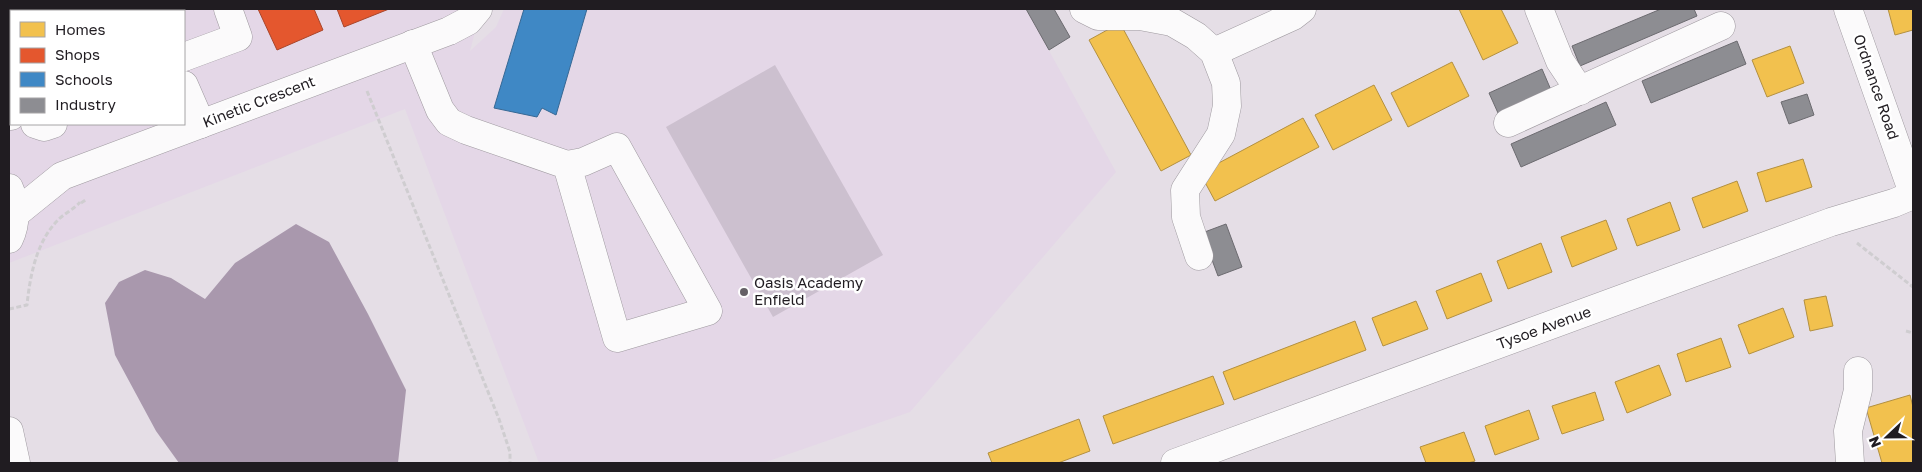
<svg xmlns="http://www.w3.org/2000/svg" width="1922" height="472" viewBox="0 0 1922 472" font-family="'Golos Text',sans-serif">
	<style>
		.built { fill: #e4d7e7; fill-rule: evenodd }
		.green { fill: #ccc0cf }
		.water { fill: #a998ad }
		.homes { fill: #f2c14e; stroke: #b39040 }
		.shops { fill: #e4572e; stroke: #a9452a }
		.schools { fill: #3f88c5; stroke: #366894 }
		.industry { fill: #8d8d92; stroke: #6c6b70 }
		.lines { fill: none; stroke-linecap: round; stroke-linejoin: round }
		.minor-casing { stroke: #9e999f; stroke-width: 29 }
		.path { stroke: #cfcdd0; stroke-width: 3; stroke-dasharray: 5 2.5; stroke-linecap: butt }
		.minor { stroke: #fbfafb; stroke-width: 28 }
		.poi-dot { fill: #656066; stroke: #fff; stroke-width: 2 }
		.labels { text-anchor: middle; stroke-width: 5; stroke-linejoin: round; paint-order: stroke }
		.street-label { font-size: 15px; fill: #201c21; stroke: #fff }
		.poi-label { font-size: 15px; fill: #201c21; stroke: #fff; text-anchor: start }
	</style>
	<rect width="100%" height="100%" fill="#e5dee6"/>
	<!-- built -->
	<path class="built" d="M9,9h472l-11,42 26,-24 8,-18h522l90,163 -206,240 -147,51h-224l-134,-354 -396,154zM11,11h173v113h-173z"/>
	<!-- green -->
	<polygon class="green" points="775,65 883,255 773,317 666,127"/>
	<!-- water -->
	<polygon class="water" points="296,224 329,242 368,314 406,390 398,463 179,463 156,431 115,355 105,303 119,282 145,270 171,278 205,299 235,263"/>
	<!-- homes -->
	<g class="homes">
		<polygon points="1459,9 1501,9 1518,43 1483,60"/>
		<polygon points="1888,9 1913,9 1913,30 1895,35"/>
		<polygon points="1120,23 1191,155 1161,171 1089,40"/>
		<polygon points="1790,46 1804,83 1767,97 1752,60"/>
		<polygon points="1452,62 1469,96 1408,127 1391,93"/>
		<polygon points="1374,85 1392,120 1333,150 1315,115"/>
		<polygon points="1303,118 1319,147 1215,201 1200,173"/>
		<polygon points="1803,159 1812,187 1766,202 1757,173"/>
		<polygon points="1737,181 1748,211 1703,228 1692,198"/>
		<polygon points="1670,202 1680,230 1637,246 1627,219"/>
		<polygon points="1606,220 1617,249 1572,267 1561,237"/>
		<polygon points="1541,243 1552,272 1508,289 1497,261"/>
		<polygon points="1481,273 1492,301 1447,319 1436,291"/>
		<polygon points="1826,296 1833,326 1810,331 1804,300"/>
		<polygon points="1416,301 1428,329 1383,346 1372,318"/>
		<polygon points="1783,308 1794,337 1749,354 1738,325"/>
		<polygon points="1355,321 1366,350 1234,400 1223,372"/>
		<polygon points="1721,338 1731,367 1686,382 1677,354"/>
		<polygon points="1659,365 1671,395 1627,413 1615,382"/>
		<polygon points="1213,376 1224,404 1113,444 1103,416"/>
		<polygon points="1595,392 1604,420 1562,434 1552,406"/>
		<polygon points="1910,395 1913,407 1913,463 1882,463 1866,408"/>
		<polygon points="1529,410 1539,439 1495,455 1485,426"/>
		<polygon points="1079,419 1090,451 1058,463 992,463 988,453"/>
		<polygon points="1464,432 1475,461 1468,463 1426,463 1420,447"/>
	</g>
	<!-- shops -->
	<g class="shops">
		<polygon points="9,9 96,9 97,11 11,11 11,26"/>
		<polygon points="258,9 314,9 323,30 277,50"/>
		<polygon points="337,9 389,9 344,27"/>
	</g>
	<!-- schools -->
	<polygon class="schools" points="524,9 587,9 556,115 542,108 537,117 494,108"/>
	<!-- industry -->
	<g class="industry">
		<polygon points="1026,9 1054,9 1070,37 1049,50"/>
		<polygon points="1661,9 1694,9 1697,16 1580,66 1572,46"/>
		<polygon points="1737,41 1746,64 1651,103 1642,81"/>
		<polygon points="1542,69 1551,90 1498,113 1489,93"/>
		<polygon points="1807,94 1814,115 1789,124 1781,102"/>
		<polygon points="1606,102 1616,125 1521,167 1511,144"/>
		<polygon points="1226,224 1242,267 1218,276 1202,233"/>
	</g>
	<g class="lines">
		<defs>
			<g id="minor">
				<polyline points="155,9 156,11"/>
				<polyline points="1084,9 1098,16 1140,16 1172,22 1196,36 1214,52 1226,83 1227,106 1221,134 1185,190 1186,217 1199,256"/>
				<polyline points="1539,9 1560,61 1580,91"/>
				<polyline points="1848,9 1913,193"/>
				<polyline points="413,44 440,110 449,122 466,130 567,165 583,162 617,147 708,311 617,338 567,165"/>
				<polyline points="1214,52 1293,16 1302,9"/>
				<polyline points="184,57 238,37 228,9"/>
				<polyline points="184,85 201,124"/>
				<polyline points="9,115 11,116"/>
				<polyline points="1508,123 1721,26"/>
				<polyline points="35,124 44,127 53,124"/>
				<path d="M9,188c7,15 8,35 0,51"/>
				<polyline points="15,214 62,176 449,31 468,21 478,9"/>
				<polyline points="9,431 16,463"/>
				<polyline points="1175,463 1831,222 1894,203 1913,195"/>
				<polyline points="1850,463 1848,431 1858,390 1858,371"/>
			</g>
		</defs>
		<!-- minor casing -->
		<use href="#minor" class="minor-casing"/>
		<!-- path -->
		<g class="path">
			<polyline points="367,91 499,419 510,452 510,463"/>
			<polyline points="81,203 87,199"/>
			<polyline points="1857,243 1913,287"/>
			<path d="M9,309l18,-4c3,-29 9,-62 30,-84 6,-7 19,-13 23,-19"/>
			<polyline points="1906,331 1913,333"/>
		</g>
		<!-- minor -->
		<use href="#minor" class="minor"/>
	</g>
	<!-- markers -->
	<circle class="poi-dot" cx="744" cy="292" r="5"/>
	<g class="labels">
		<!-- street labels -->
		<g class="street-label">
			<text transform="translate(1876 87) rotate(71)" y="5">Ordnance Road</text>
			<text transform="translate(259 102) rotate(-21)" y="5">Kinetic Crescent</text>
			<text transform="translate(1544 328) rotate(-20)" y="5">Tysoe Avenue</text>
		</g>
		<!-- poi labels -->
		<g class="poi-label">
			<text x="754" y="288">Oasis Academy<tspan x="754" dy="17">Enfield</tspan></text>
		</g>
	</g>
	<!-- border -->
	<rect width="1922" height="472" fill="none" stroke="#201c21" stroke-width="20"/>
	<!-- legend -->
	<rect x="10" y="10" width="175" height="115" fill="#ffffff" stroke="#a6a4a6"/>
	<rect x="20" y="22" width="25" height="15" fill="#f2c14e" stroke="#a6a4a6"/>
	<text x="55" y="35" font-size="15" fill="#201c21">Homes</text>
	<rect x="20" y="48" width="25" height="15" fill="#e4572e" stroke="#a6a4a6"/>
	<text x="55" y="60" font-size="15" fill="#201c21">Shops</text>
	<rect x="20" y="72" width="25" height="15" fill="#3f88c5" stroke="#a6a4a6"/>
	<text x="55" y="85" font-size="15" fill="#201c21">Schools</text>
	<rect x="20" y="98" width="25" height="15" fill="#8d8d92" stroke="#a6a4a6"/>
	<text x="55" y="110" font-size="15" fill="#201c21">Industry</text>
	<!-- north arrow -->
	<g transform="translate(1887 437) rotate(248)" stroke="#ffffff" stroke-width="4" paint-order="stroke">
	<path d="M0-4L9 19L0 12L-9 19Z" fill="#201c21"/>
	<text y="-8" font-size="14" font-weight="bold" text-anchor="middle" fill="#201c21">N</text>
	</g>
</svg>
